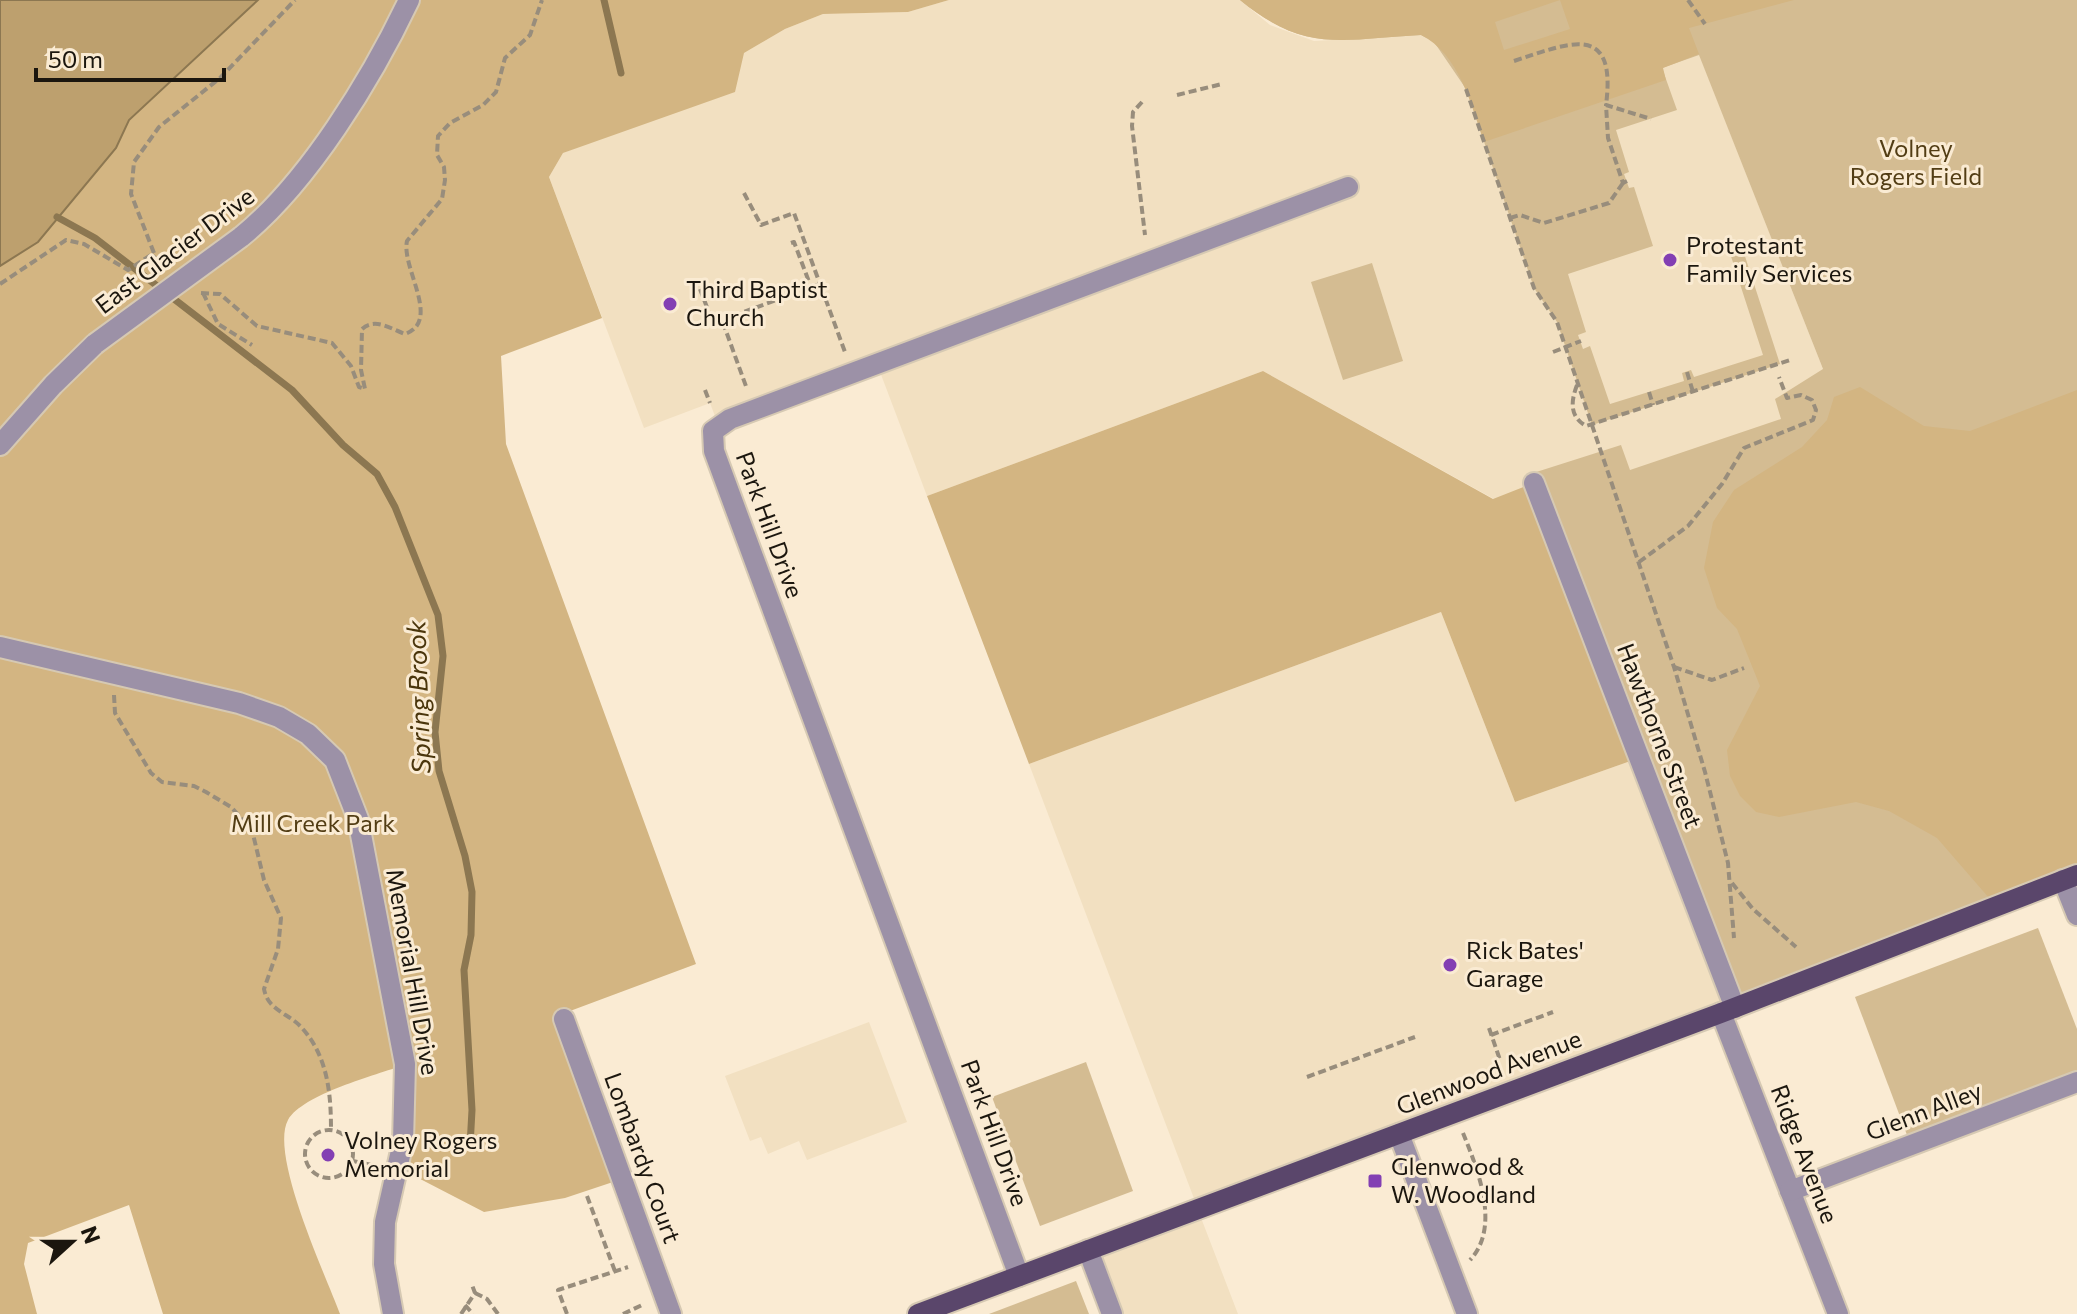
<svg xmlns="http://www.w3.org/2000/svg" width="2077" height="1314" viewBox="0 0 2077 1314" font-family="Commissioner,sans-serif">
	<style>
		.built { fill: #f2e0c1 }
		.green { fill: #d4bc92 }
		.forest { fill: #d3b582; fill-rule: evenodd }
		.water { fill: #bda06e; stroke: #8c7751; stroke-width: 2 }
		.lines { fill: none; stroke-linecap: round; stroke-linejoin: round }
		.stream { stroke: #8c7751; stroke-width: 7 }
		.minor-casing { stroke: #d6c9b3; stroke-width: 24 }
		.major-casing { stroke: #d6c9b3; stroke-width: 24 }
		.path { stroke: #988d7c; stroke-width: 4; stroke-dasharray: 8 4; stroke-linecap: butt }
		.minor { stroke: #9c91a7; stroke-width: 20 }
		.major { stroke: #5a466b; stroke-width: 20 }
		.minor-bridge-casing { stroke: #d6c9b3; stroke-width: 24; stroke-linecap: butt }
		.minor-bridge { stroke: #9c91a7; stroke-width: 20 }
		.poi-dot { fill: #833fb3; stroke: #faebd3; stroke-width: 3 }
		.labels { text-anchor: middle; stroke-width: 6; stroke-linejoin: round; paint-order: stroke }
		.park-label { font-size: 24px; fill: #523d14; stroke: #faebd3 }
		.poi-label { font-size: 24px; fill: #1b160e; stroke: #faebd3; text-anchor: start }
		.street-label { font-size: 24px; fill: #1b160e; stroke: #faebd3 }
		.water-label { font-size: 26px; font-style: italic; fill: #4b360c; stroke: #faebd3 }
	</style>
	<rect width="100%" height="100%" fill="#faebd3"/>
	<!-- built -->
	<g class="built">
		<polygon points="949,0 1240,0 1270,25 1314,41 1421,35 1434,42 1466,89 1485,141 1666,79 1662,68 1699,54 1834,397 1802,447 1494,499 1263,371 927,496 877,364 718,424 710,403 644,428 549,177 563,153 597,139 785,29 823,14 908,12"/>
		<polygon points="1441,612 1515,802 1639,758 1735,1008 1198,1210 1238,1314 1112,1314 1088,1250 1198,1209 1029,764"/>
		<polygon points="869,1022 907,1122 807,1160 799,1141 768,1154 761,1137 750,1141 725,1076"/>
	</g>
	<!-- green -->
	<g class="green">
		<path d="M1240,0h837v874l-342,134 -205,-534 91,-29 9,25 151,-51 -6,-20 48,-30 -124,-314 -37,13 15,42 -61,20 13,42 -5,2 5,14 5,-1 19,59 -85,28 18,58 -8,3 5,14 7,-3 20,58 74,-23 -2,-8 9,-3 3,7 69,-22 -35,-108 13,-3 39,120 -188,61 -35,-103 -23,-34 -68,-199 -32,-47 -13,-7c-80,4 -115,19 -181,-35z"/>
		<polygon points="1372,263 1403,361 1343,380 1311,282"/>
		<polygon points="2038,928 2077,1029 2077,1070 1907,1135 1855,997"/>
		<polygon points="1086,1062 1133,1191 1040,1226 992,1097"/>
		<polygon points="1076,1281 1089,1314 989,1314"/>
	</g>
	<!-- forest -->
	<g class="forest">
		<path d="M258,0h691l-41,12 -85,2 -38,15 -41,24 -9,39 -172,61 -14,24 53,141 -101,38 5,88 190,520 -134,50 60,165 -57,19 -81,14 -87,-45 7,-102c-28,10 -101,29 -116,55 -19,35 38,156 52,194h-177l-34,-109 -101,38 -4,21 13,50h-37v-1048l38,-24 78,-94 13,-28z"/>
		<path d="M1240,0h554l-105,28 10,26 -36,14 3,12 -182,62c-12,-37 -26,-89 -63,-107 -79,4 -115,19 -181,-35zM1560,0l10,29 -66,21 -9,-28z"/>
		<polygon points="1263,371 1493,499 1534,483 1639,758 1515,802 1441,612 1029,764 927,496"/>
		<polygon points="1860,387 1924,426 1970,431 2077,390 2077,875 1996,906 1937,838 1889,811 1856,802 1779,817 1756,812 1740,796 1730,776 1727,750 1760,686 1737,629 1717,608 1704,568 1713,522 1734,490 1802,447 1827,420 1834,397"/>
	</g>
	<!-- water -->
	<polygon class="water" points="0,0 258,0 129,120 116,148 38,242 0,266"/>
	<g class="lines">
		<!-- stream -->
		<g class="stream">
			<polyline points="604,0 621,73"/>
			<polyline points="57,217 95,238 292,390 343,445 377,474 395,507 438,615 443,656 435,732 439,771 465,856 472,892 471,935 464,970 472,1110 470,1146"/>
		</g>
		<defs>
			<g id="minor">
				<path d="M241,237c67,-54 131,-159 168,-237"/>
				<polyline points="0,445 53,385 95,344"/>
				<polyline points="1534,483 1735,1008"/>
				<polyline points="0,647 239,703 279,717 308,734 335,760 358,819 405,1064 403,1142 385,1222 384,1264 393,1314"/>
				<polyline points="2063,880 2077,915"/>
				<polyline points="1721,1013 1838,1314"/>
				<polyline points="564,1019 671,1314"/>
				<polyline points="1399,1134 1467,1314"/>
				<polyline points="1790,1191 2077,1082"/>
				<polyline points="1088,1250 1112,1314"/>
				<polyline points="1019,1276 714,451 713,431 730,419 1348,187"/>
			</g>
			<polyline id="major" points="918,1314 1721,1013 2077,875"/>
		</defs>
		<!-- minor casing -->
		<use href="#minor" class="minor-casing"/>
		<!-- major casing -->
		<use href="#major" class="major-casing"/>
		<!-- path -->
		<g class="path">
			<polyline points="1688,0 1705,24"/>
			<path d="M1514,61c55,-18 103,-40 92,44"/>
			<polyline points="1466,89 1534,288 1557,322 1674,667 1705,772 1728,863 1734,938"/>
			<polyline points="1177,95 1222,84"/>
			<polyline points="1142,102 1133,112 1132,126 1145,235"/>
			<polyline points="1627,181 1623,183 1608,138 1606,105 1651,119"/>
			<polyline points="744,193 761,225 794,213 820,284"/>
			<polyline points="1510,218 1520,215 1544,223 1609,203 1623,183"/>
			<polyline points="791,243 794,242 811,287"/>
			<polyline points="152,255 165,267"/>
			<polyline points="0,284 66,240 84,244 128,270 154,253 131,194 134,162 159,127 220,78 295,0"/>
			<polyline points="700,289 713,323 722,320 747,389"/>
			<path d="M201,293l19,1 37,32 75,17 19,23 8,21 6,2 -4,-19 1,-41c13,-12 29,0 43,5 37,-13 -4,-66 2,-93l35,-42 3,-19 -1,-13 -7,-12 1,-19 12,-13 33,-18 13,-13 9,-34 25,-23 12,-35"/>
			<polyline points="203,293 218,324 252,345"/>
			<polyline points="722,320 820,284 845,352"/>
			<polyline points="1553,352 1581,341"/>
			<polyline points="1687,372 1693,392"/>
			<path d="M1577,385c-6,16 -8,31 9,41l204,-66"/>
			<polyline points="705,390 710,403"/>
			<polyline points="1649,392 1653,405"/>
			<polyline points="1639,562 1688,526 1722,484 1744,448 1813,420 1816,410 1812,400 1801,395 1787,398 1779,377"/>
			<polyline points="1674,667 1712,680 1744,668"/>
			<path d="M114,695l1,18 36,60 11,9 32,4 12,6 25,15 21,23 12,50 17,38 -3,31 -14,40c4,22 25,24 38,39 26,29 29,66 29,102"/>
			<polyline points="1732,883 1753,909 1796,947"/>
			<polyline points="1489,1028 1500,1060"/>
			<polyline points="1491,1035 1553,1012"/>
			<polyline points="1307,1077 1415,1037"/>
			<circle cx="329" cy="1154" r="24"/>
			<path d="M1463,1133c15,37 38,94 7,127"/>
			<polyline points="353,1161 376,1166"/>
			<polyline points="587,1196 616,1274"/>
			<polyline points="475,1293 487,1299 498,1314"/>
			<polyline points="465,1305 473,1314"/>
			<polyline points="461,1314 475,1293 472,1285"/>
			<polyline points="567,1314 558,1290 628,1267"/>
			<polyline points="623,1314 642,1305"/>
		</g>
		<!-- minor -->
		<use href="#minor" class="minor"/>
		<!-- major -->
		<use href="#major" class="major"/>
		<defs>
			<polyline id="minor-bridge" points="95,344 241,237"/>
		</defs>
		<!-- minor-bridge casing -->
		<use href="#minor-bridge" class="minor-bridge-casing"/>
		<!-- minor-bridge -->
		<use href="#minor-bridge" class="minor-bridge"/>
	</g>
	<!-- markers -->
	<g class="poi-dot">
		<circle cx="1670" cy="260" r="8"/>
		<circle cx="670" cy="304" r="8"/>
		<circle cx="1450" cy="965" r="8"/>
		<circle cx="328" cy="1155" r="8"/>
		<rect x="1367" y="1173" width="16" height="16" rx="4"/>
	</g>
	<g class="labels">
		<!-- park labels -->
		<g class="park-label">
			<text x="1916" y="157">Volney<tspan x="1916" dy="28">Rogers Field</tspan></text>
			<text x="313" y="832">Mill Creek Park</text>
		</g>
		<!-- poi labels -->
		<g class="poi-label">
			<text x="1686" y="254">Protestant<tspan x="1686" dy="28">Family Services</tspan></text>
			<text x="686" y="298">Third Baptist<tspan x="686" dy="28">Church</tspan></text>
			<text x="1466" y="959">Rick Bates'<tspan x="1466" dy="28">Garage</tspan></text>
			<text x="344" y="1149">Volney Rogers<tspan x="344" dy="28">Memorial</tspan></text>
			<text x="1391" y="1175">Glenwood &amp;<tspan x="1391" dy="28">W. Woodland</tspan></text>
		</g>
		<!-- street labels -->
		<g class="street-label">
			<text transform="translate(175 251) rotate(-37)" y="8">East Glacier Drive</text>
			<text transform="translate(769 525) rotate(70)" y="8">Park Hill Drive</text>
			<text transform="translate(1659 736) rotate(69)" y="8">Hawthorne Street</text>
			<text transform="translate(412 972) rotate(80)" y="8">Memorial Hill Drive</text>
			<text transform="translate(1489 1073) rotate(-21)" y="8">Glenwood Avenue</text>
			<text transform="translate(1924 1112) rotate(-21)" y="8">Glenn Alley</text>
			<text transform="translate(994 1133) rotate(70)" y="8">Park Hill Drive</text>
			<text transform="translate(1804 1154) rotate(69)" y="8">Ridge Avenue</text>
			<text transform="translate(642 1158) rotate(70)" y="8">Lombardy Court</text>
		</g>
		<!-- water labels -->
		<g class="water-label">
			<text transform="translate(419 697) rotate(-92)" y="9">Spring Brook</text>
		</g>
	</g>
	<!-- north arrow -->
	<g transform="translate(72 1242) rotate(69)" stroke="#faebd3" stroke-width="6" paint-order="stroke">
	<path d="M0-6L14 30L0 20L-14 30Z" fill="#1b160e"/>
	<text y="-12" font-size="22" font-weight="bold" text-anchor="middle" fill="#1b160e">N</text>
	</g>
	<!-- scale -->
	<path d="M36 68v12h188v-12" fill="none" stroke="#1b160e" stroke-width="4"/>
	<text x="48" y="68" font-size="24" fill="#1b160e" stroke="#faebd3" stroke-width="6" paint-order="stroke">50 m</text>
</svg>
